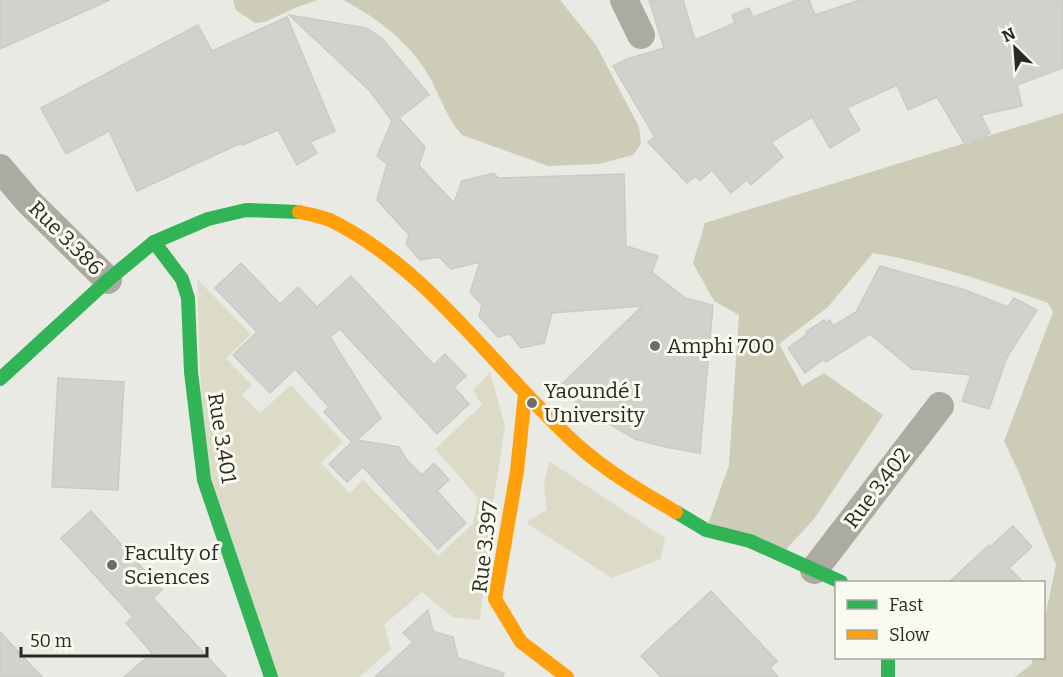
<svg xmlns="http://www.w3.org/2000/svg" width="1063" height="677" viewBox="0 0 1063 677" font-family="Bitter,serif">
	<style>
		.green { fill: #dcdbc8 }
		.forest { fill: #ccccb7 }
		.building { fill: #d2d2cd; stroke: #cacac6; stroke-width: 1.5 }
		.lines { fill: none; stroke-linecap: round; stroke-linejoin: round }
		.street { stroke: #ababa1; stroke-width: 28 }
		.fast { stroke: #30b455; stroke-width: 14 }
		.slow { stroke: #ff9f0a; stroke-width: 14 }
		.poi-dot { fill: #6d6d68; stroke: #fafaef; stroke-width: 2 }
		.labels { text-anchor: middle; stroke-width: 6; stroke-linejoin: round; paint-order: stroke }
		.street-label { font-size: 21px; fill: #292925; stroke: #fafaef }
		.poi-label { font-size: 21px; fill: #292925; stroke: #fafaef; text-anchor: start }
	</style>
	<rect width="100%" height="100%" fill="#eaeae5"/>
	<!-- green -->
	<g class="green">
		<polygon points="197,279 251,334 226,358 252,385 242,395 260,413 291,385 343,442 321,463 350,493 363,480 438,556 473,524 478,498 435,449 482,405 473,390 490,372 505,426 490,523 480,620 452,617 422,592 384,625 391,649 360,677 271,677 204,480"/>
		<polygon points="549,461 665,538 661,559 612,578 528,524 528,521 547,510 544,485"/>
	</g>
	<!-- forest -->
	<g class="forest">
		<polygon points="233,0 317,0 295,8 265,22 255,23 236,10"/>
		<path d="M343,0h217l36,45 43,82 2,17 -8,11 -34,9 -51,2 -86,-31c-15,-16 -22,-39 -32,-57 -19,-35 -53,-60 -87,-78z"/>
		<path d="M1063,113v564h-48l16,-12 2,-7h11v-36l12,-57 -36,-90 -16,-34 49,-129 -5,-9c-59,-21 -113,-39 -175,-50l-45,54 -49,37 23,42 22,-13 59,42 -69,104 -33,36 -75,-25 23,-65 10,-150 -25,-14 -21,-38 12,-40z"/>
	</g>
	<!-- building -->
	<g class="building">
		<polygon points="0,0 110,0 0,49"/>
		<polygon points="649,0 683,0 695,40 735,23 732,15 749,8 753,17 797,0 809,0 815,15 860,0 1063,0 1063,68 1017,85 1022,106 981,115 990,133 966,146 937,97 908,110 897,85 847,108 860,130 830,148 812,117 771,142 783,157 751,185 747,180 731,193 712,170 700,181 696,176 687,183 648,142 655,137 613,66 627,59 664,48"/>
		<polygon points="289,15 366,28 382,38 429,95 399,118 425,147 419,166 454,203 462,181 494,173 498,178 624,174 626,246 658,256 652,272 685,298 713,305 700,453 665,447 635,439 585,410 559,387 642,306 552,313 544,343 521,348 510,334 498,337 479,316 482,305 470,292 480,262 451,269 439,257 420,260 406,244 409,235 377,200 387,164 377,156 392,121 370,91"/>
		<polygon points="287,17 335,131 310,142 317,153 297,165 278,130 242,145 241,143 137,191 109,131 66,154 41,108 198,25 212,51"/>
		<polygon points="241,263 280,304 298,287 317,307 351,276 434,365 445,354 466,376 454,387 469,404 437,434 340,329 330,337 381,418 357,440 399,447 406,459 422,475 434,463 449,480 437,491 466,523 438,549 363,467 347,482 329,464 352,442 324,412 329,407 295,369 270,393 233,355 257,332 215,288"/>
		<polygon points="880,266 965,290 1008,307 1014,298 1037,310 1007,357 989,409 962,401 971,375 912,369 870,334 826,362 824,359 805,373 788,348 807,334 806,332 824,320 825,323 830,320 833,326 856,312"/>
		<polygon points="58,378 124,382 118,490 52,487"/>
		<polygon points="91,511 162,590 153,598 226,677 124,677 152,653 126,623 133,617 61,538"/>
		<polygon points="1013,526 1032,547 1009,568 1023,582 949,582 989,545 990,547"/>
		<polygon points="711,591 777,661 770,668 778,677 661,677 641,656"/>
		<polygon points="428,610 433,631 453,637 458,658 504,673 503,677 375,677 413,642 403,633"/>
		<polygon points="0,632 42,677 0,677"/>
	</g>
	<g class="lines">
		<!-- street -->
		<g class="street">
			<polyline points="624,0 641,35"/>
			<polyline points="0,168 28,201 108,280"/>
			<polyline points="814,570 940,406"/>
		</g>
		<!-- fast -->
		<g class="fast">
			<polyline points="154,242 182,279 188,298 191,372 204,480 271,677"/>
			<polyline points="0,379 108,280 154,242 208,219 246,210 299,212"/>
			<polyline points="676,512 706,530 750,541 841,582"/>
			<polyline points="888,658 888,677"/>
		</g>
		<!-- slow -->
		<g class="slow">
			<path d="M299,212c10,2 21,4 31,8 99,48 165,150 245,223 31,28 65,48 101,69"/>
			<polyline points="525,394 517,471 495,599 521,642 567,677"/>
		</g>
	</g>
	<!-- markers -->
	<g class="poi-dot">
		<circle cx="655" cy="346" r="6"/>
		<circle cx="532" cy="403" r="6"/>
		<circle cx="112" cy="565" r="6"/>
	</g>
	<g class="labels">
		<!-- street labels -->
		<g class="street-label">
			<text transform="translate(66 238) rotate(45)" y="7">Rue 3.386</text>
			<text transform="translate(222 438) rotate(81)" y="7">Rue 3.401</text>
			<text transform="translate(877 488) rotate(-53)" y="7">Rue 3.402</text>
			<text transform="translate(485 547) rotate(-83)" y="7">Rue 3.397</text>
		</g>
		<!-- poi labels -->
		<g class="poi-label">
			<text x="667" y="353">Amphi 700</text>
			<text x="544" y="398">Yaoundé I<tspan x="544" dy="24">University</tspan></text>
			<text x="124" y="560">Faculty of<tspan x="124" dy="24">Sciences</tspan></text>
		</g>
	</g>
	<!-- legend -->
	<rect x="835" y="581" width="210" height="78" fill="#fafaef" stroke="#a6a69e" stroke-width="1.5"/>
	<rect x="847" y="600" width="30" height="9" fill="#30b455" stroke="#a6a69e" stroke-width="1.5"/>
	<text x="889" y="611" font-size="18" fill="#292925">Fast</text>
	<rect x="847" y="630" width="30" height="9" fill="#ff9f0a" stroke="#a6a69e" stroke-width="1.5"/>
	<text x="889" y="641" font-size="18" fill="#292925">Slow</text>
	<!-- north arrow -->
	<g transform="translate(1015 48) rotate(335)" stroke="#fafaef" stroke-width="4.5" paint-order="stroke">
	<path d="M0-4.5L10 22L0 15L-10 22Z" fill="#292925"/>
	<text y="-9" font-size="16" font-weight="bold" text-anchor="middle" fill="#292925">N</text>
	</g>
	<!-- scale -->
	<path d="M21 647v9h186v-9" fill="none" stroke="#292925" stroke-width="3"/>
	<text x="30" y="647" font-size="18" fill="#292925" stroke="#fafaef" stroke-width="4.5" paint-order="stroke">50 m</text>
</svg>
